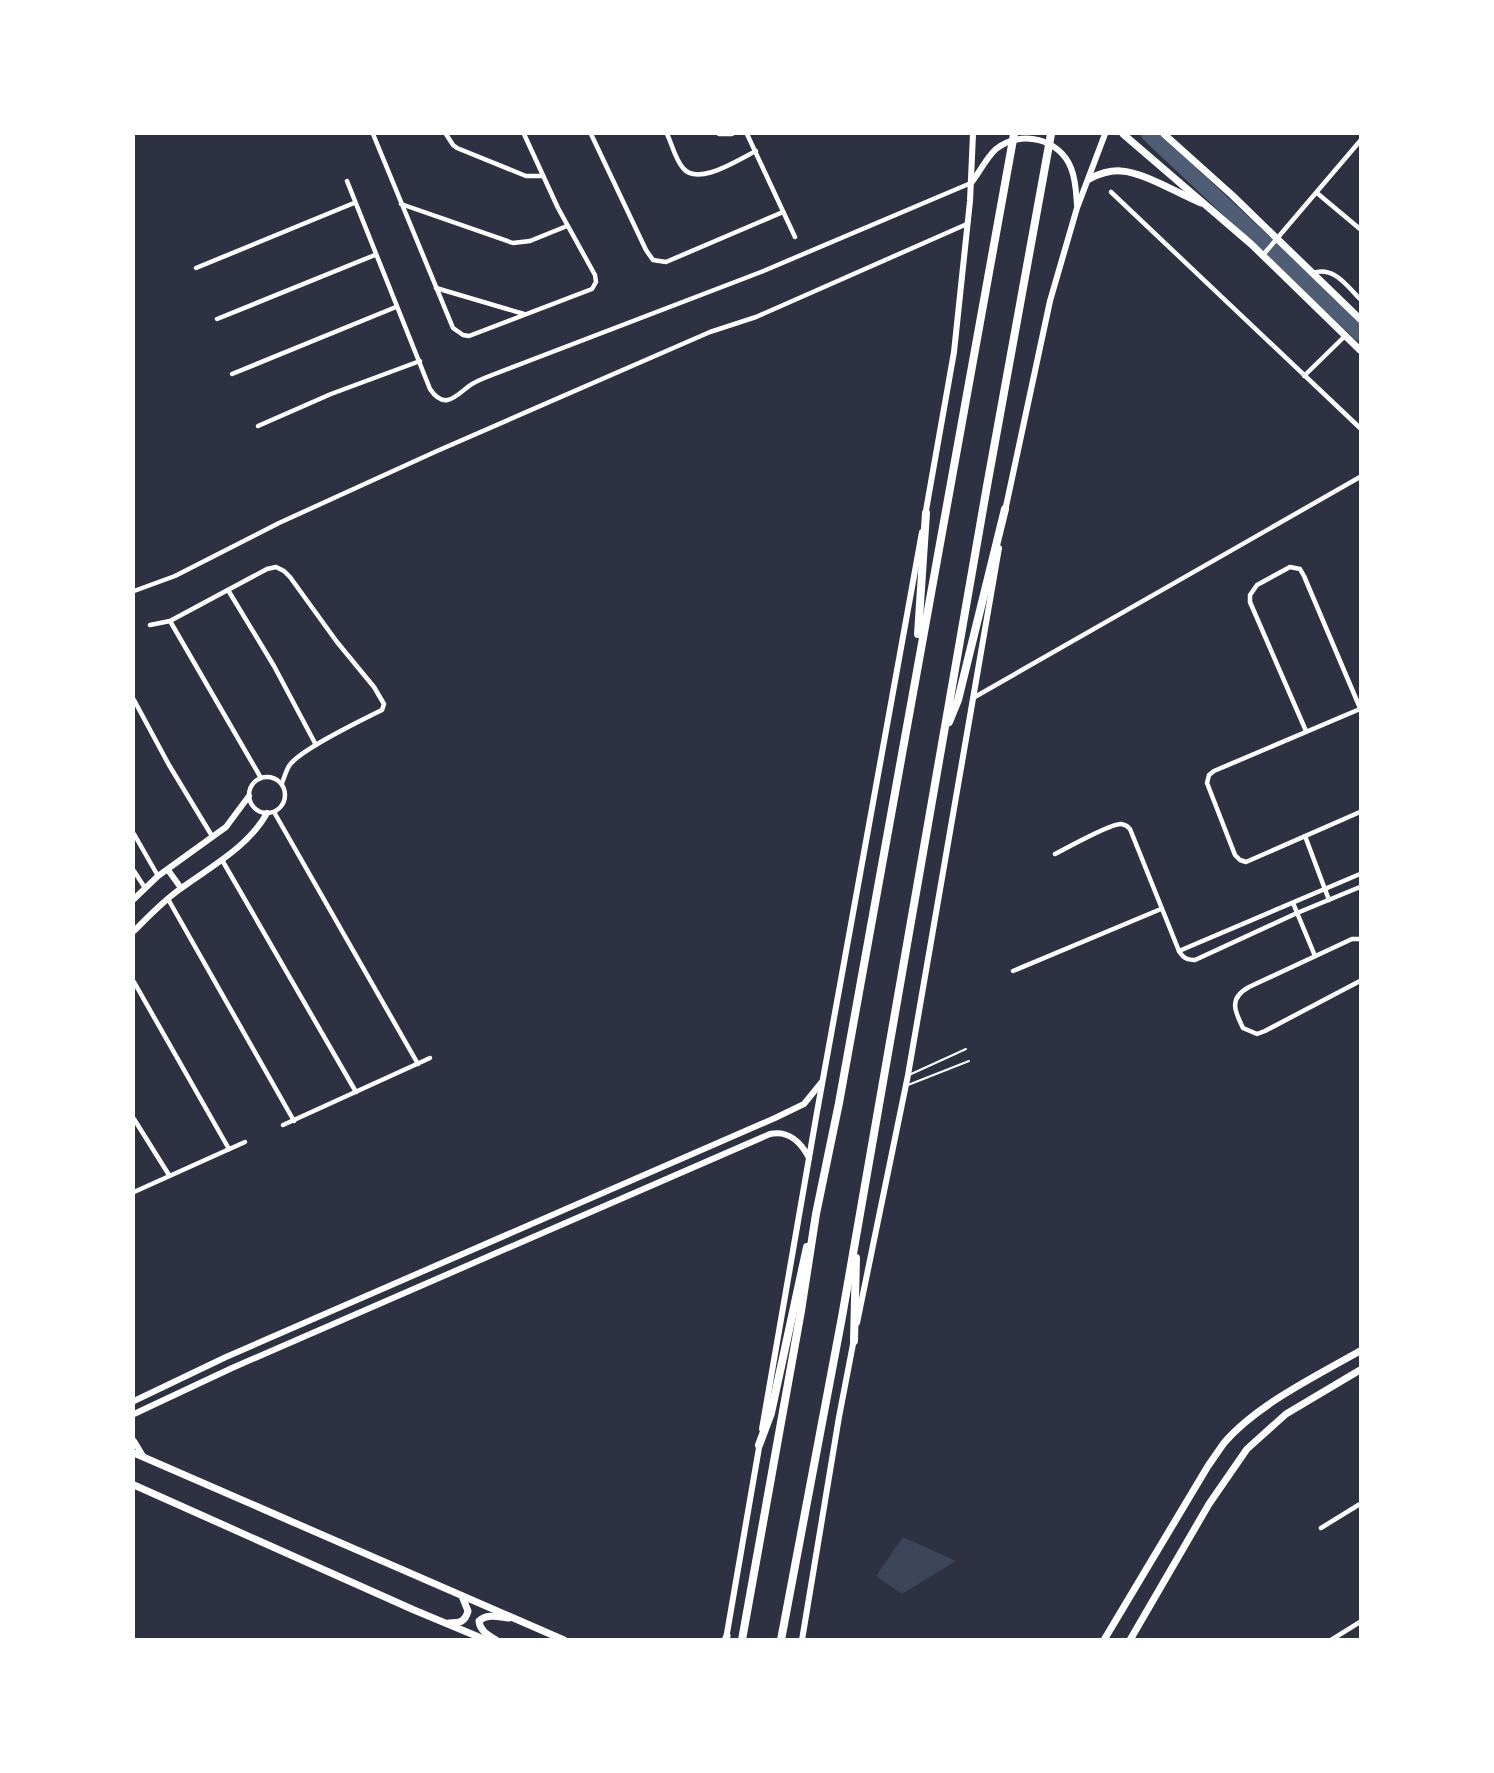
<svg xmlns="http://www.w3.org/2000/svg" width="1494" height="1773" viewBox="0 0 1494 1773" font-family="'Alegreya Sans',sans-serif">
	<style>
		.green { fill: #3c4559 }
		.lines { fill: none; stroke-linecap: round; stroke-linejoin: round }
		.river { stroke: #4f5d75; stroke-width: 16 }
		.service { stroke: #fff; stroke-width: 2 }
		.minor { stroke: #fff; stroke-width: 4.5 }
		.tertiary { stroke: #fff; stroke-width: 6 }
		.secondary { stroke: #fff; stroke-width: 7 }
		.primary { stroke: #fff; stroke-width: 8 }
	</style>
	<rect width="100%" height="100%" fill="#2d3142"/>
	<!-- green -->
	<polygon class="green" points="903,1537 956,1561 902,1594 876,1576"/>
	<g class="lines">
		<!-- river -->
		<polyline class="river" points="1149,134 1360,333"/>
		<!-- service -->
		<g class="service">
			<polyline points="909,1075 966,1049"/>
			<polyline points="908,1085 969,1061"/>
		</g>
		<!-- minor -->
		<g class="minor">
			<polyline points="373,134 453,328 463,335 469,336 592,289 596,282 595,275 558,208 524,134"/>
			<polyline points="446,134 453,145 457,148 526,176 543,176"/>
			<polyline points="591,134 646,250 653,260 666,262 783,212"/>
			<path d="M667,134c5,10 8,25 16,34 15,19 56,-9 73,-17"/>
			<polyline points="719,134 732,134"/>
			<polyline points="747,134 795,237"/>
			<path d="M347,181l83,208c14,21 25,8 39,-3 7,-5 15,-8 23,-11l269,-103 210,-89"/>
			<polyline points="1111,192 1360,428"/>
			<polyline points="1317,193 1360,229"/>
			<polyline points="401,204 513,243 530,241 567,226"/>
			<polyline points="1263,255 1360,141"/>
			<polyline points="196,268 354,203"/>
			<path d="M1313,273c21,-7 34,13 47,26"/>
			<polyline points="436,288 524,314"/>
			<polyline points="217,319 375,255"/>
			<polyline points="232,374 396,307"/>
			<polyline points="1304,376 1345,336"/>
			<polyline points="258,426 331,394 420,361"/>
			<polyline points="228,590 274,666 316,745"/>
			<polyline points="134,591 175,576 279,523 437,451 710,332 756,317 967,224"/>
			<polyline points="170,621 261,778"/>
			<path d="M150,625l20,-4 97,-52 9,-2 8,4 6,6 47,65 37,45 10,17 -2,6c-20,10 -83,40 -93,56 -3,5 -5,12 -7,17"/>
			<polyline points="973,698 1360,477"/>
			<polyline points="134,700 169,765 212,836"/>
			<polyline points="1360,709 1214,771 1209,775 1207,783 1235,855 1240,860 1246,862 1360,812"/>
			<polyline points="1306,731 1250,602 1250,595 1257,585 1290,567 1300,569 1304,576 1360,708"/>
			<circle cx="267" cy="795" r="18"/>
			<polyline points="274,812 418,1064"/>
			<polyline points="134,834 158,876"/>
			<polyline points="1305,836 1329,900"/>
			<path d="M1055,854c12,-6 56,-31 66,-30 5,1 6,2 9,5l49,122c4,7 8,9 16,9l102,-47 63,-26"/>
			<polyline points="222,860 356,1092"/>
			<polyline points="134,871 145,888"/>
			<polyline points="168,899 294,1121"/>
			<polyline points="1293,903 1315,956"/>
			<path d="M1360,939h-8l-103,48c-20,11 -15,23 -6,41l14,6 8,-3 95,-50"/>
			<polyline points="1179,951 1360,874"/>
			<polyline points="1013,971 1161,909"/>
			<polyline points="134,982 229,1149"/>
			<polyline points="134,1119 169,1175"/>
			<polyline points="283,1125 430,1058"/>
			<polyline points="134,1192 245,1142"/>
			<polyline points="1321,1528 1360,1504"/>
			<polyline points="1331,1640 1360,1622"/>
		</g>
		<!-- tertiary -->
		<g class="tertiary">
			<path d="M971,183c9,-11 15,-25 25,-34 25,-20 64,-10 75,19 5,12 5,25 6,37"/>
			<polyline points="1005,511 1050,301 1077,208 1105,134"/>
			<polyline points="925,516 954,352 970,201 973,134"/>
			<polyline points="168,870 181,888"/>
			<polyline points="134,899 158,876 226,827 249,796"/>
			<path d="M134,931c15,-15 31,-32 49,-44 29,-21 66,-41 84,-74"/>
			<polyline points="857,1323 908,1075 999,548"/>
			<polyline points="134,1401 226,1357 775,1118 804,1104 821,1083"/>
			<path d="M134,1414l98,-46 538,-234c18,-4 31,8 39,24"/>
			<polyline points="762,1429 817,1112 922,532"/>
			<polyline points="134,1441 143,1456"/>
			<polyline points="726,1639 760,1442"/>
			<polyline points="802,1640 839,1417 854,1339"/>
		</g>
		<!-- secondary -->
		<g class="secondary">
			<polyline points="1123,134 1251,244 1360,350"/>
			<polyline points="1164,134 1232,195 1360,319"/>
			<path d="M1089,179c10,-5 20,-9 32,-8 22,1 58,23 80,32"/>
			<polyline points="134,1453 564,1640"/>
			<polyline points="134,1485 414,1610 486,1640"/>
			<path d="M449,1623c11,0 16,-1 19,-12l-6,-15"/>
			<path d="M496,1640c-8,-5 -16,-9 -17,-19 8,-8 20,-4 30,-3"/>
			<polyline points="725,1640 727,1636"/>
			<path d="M1104,1640l104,-174c5,-7 11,-16 16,-23 32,-38 94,-68 136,-92"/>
			<polyline points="1130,1640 1209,1504 1247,1449 1286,1414 1360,1370"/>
		</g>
		<!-- primary -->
		<g class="primary">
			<polyline points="918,634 926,513"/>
			<polyline points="949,722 958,700 1005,509"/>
			<polyline points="854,1341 856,1258"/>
			<polyline points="759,1445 771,1413 807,1247"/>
			<polyline points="742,1640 801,1311 816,1214 839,1103 1014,134"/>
			<polyline points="781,1640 842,1317 987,486 1051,134"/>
		</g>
	</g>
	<!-- border -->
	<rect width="1494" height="1773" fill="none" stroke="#ffffff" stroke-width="270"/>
</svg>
